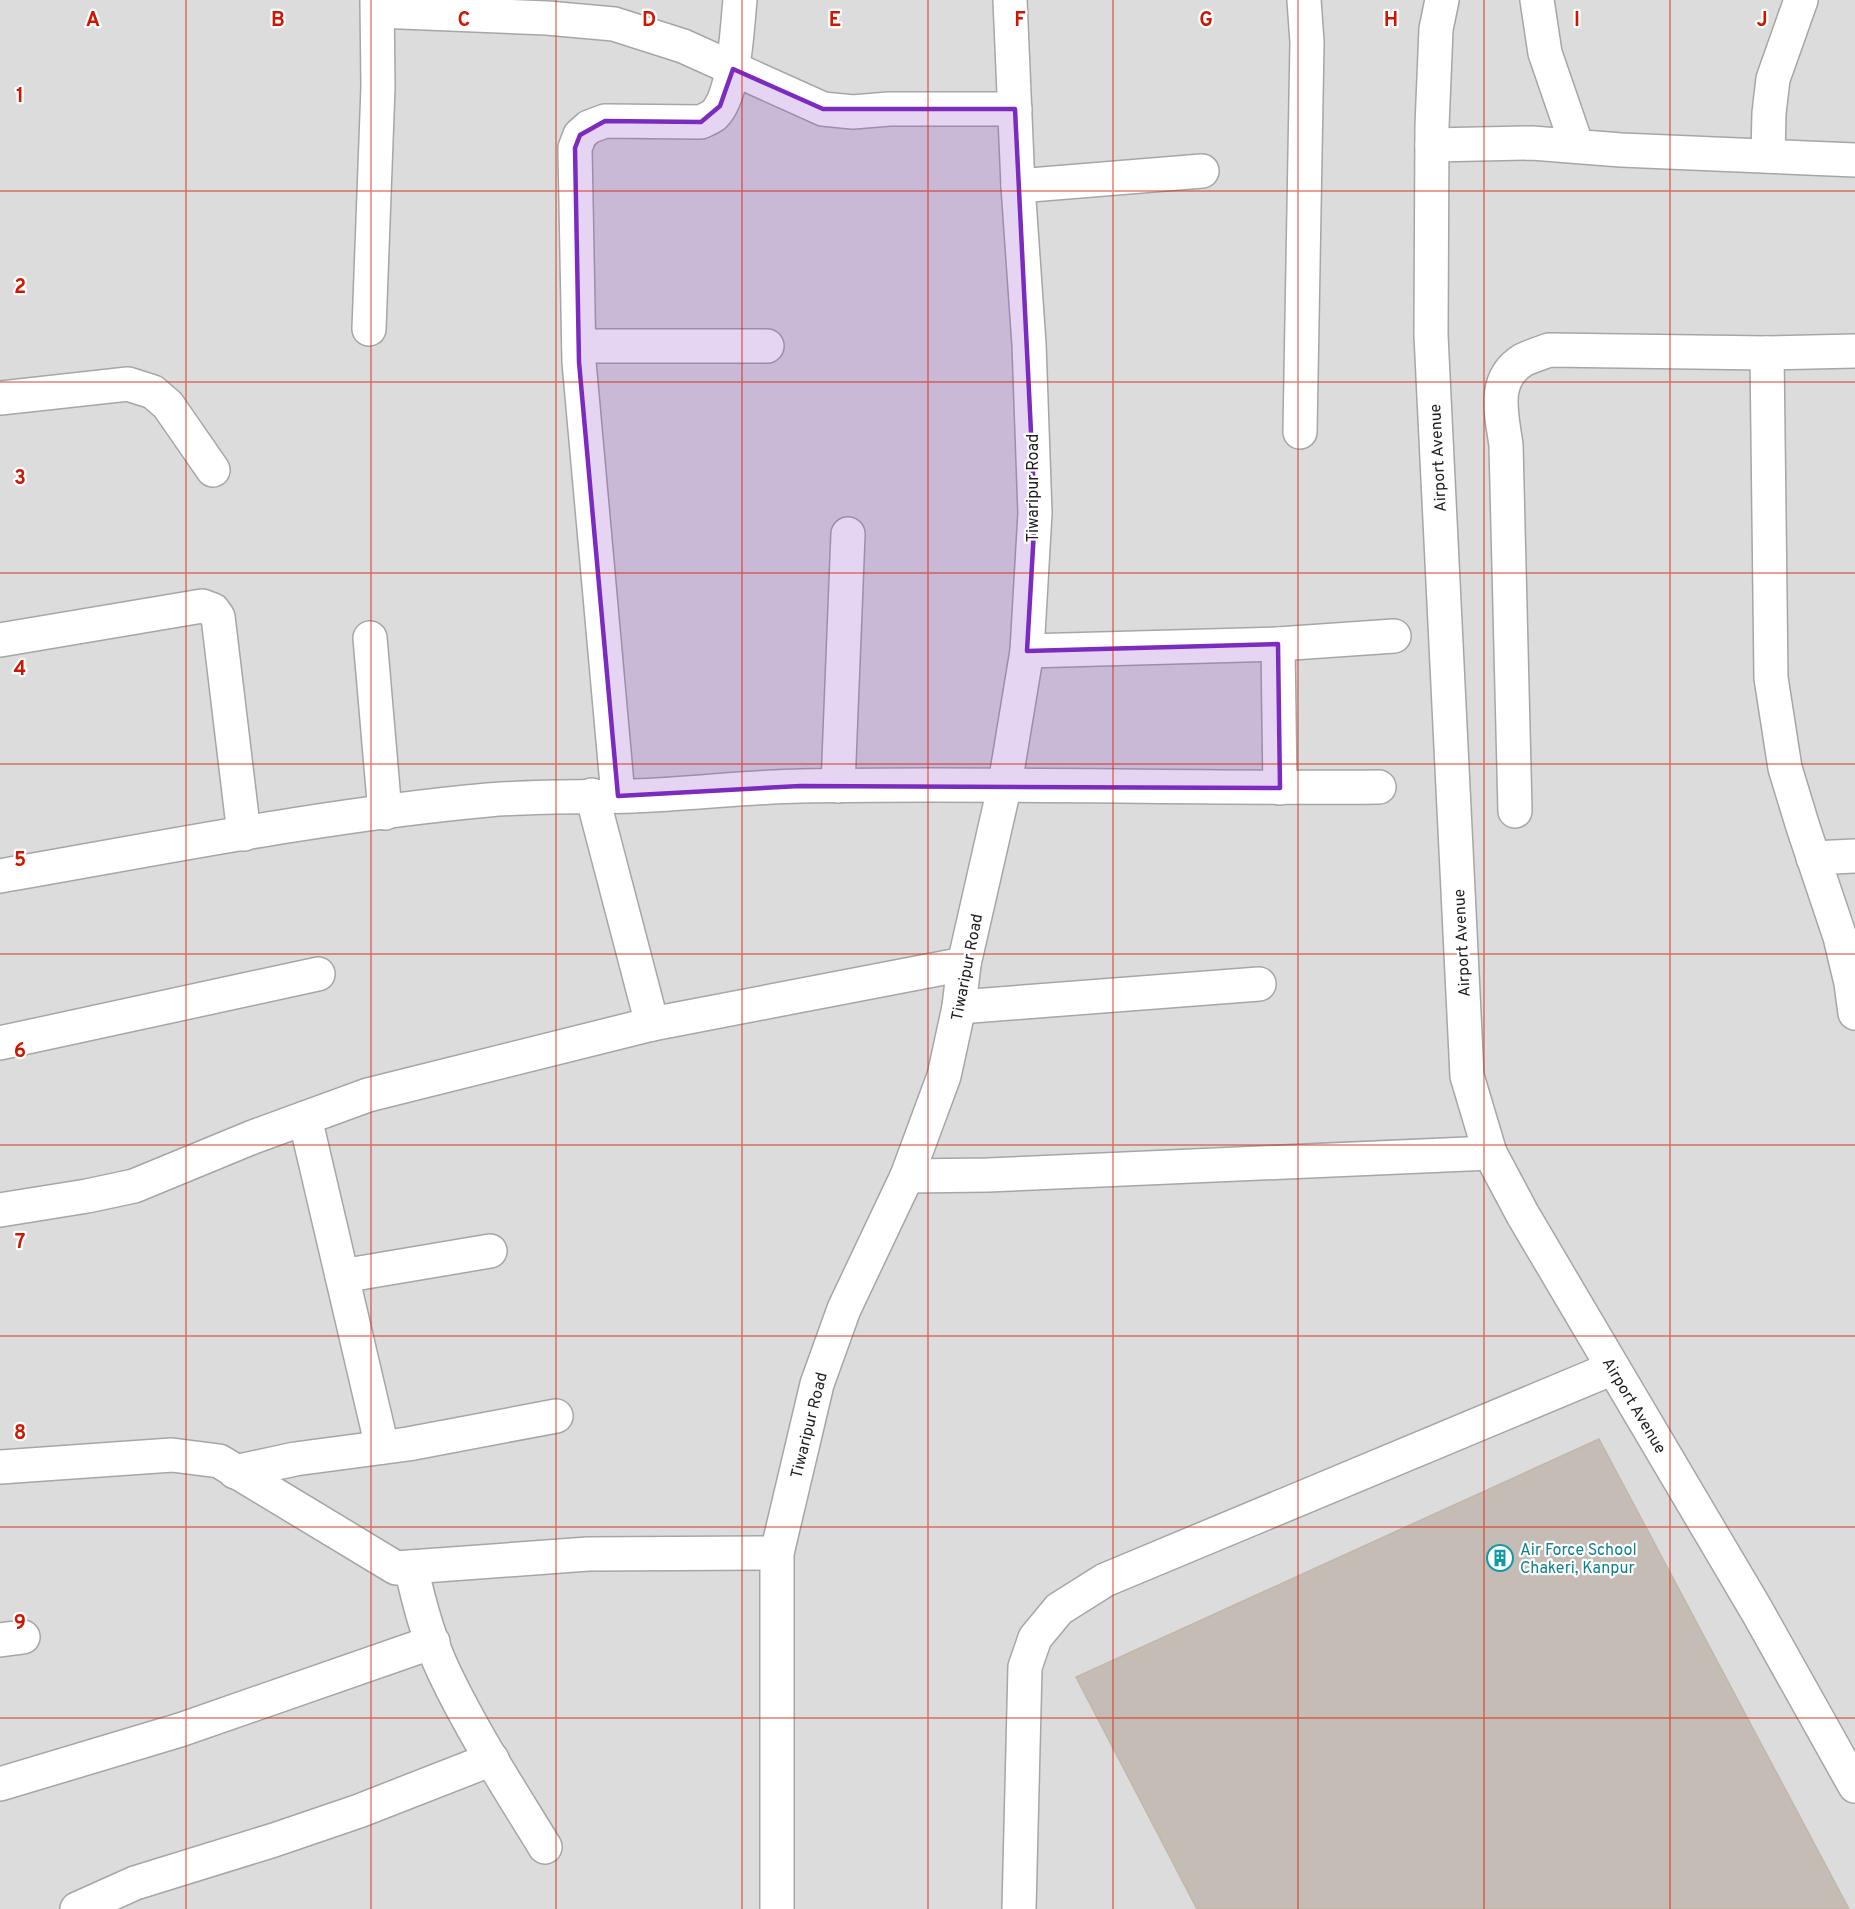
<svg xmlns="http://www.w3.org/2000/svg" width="1855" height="1909" viewBox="0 0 1855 1909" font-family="Overpass,sans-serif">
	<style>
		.residential { fill: #dddcdc }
		.building { fill: #c5bdb5; stroke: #c2b6a8; stroke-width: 1.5 }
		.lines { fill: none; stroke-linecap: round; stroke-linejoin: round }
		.minor-casing { stroke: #a6a6a6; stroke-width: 36 }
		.minor { stroke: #fff; stroke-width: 33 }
		.marked { fill: #7b2cbf; fill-opacity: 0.2; stroke: #7b2cbf; stroke-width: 4.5; stroke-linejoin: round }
		.grid { fill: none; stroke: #cf1600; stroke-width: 1.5; stroke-opacity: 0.55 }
		.labels { text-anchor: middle; stroke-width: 4.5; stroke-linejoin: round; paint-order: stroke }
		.street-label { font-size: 16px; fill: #1f1f1f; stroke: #fff }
		.culture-label { font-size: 16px; fill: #0d838f; stroke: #fff; text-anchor: start }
		.grid-label { font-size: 20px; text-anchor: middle; font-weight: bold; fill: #cf1600; stroke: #fff; stroke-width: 4.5; stroke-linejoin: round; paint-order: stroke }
	</style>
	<rect width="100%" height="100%" fill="#f0eee6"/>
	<!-- residential -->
	<rect class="residential" x="0" y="0" width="1855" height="1909"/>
	<!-- building -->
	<polygon class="building" points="1599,1439 1849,1909 1197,1909 1076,1677"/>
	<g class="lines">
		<defs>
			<g id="minor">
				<polyline points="1442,0 1436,29 1432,126 1431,335 1467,1076 1490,1153 1523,1215 1757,1611 1855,1786"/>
				<polyline points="1537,0 1545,53 1577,146"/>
				<polyline points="378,11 547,18 614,24 683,46 823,109 853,112 889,109 1015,109"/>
				<polyline points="1432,145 1532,143 1621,150 1855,160"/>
				<polyline points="1768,156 1769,113 1773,79 1801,0"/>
				<polyline points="1018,186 1202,171"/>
				<polyline points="369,329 378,87 377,0"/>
				<polyline points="579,346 767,346"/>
				<polyline points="1767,353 1771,678 1785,768 1803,827 1840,937 1851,983 1855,1013"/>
				<polyline points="0,398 128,384 153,392 168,405 213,470"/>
				<polyline points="1300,432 1307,42 1304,0"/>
				<polyline points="370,638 385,813"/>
				<polyline points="0,640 202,606 213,610 218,617 244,834"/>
				<polyline points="1278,644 1280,788"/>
				<polyline points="1027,651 1278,644 1394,636"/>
				<polyline points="838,786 848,534"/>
				<polyline points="592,795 652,1024"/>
				<path d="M618,796l-39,-434 -4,-214 5,-13 9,-8 16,-6 96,1c4,-2 9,-4 13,-7 21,-20 23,-87 26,-115"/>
				<path d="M1515,811l-9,-366c-4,-30 -15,-65 17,-85 8,-4 18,-7 26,-10l218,3 88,-2"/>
				<polyline points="1813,858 1855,856"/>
				<path d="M0,876c162,-28 324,-61 488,-76 49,-4 98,-3 146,-4 56,-2 112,-9 167,-10 193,-4 386,3 578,1"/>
				<polyline points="959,1007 1259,984"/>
				<polyline points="0,1043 318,974"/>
				<polyline points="305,1118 382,1447"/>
				<polyline points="907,1176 988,1175 1490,1153"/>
				<polyline points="0,1210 87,1196 134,1186 253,1137 368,1095 652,1024 964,964"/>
				<polyline points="342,1276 490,1251"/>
				<polyline points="0,1467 172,1455 219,1461 396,1568 588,1554 777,1553"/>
				<polyline points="235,1472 295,1459 408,1444 556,1416"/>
				<path d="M411,1567c8,36 17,71 33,105 29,61 66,118 101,175"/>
				<polyline points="0,1640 23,1637"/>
				<polyline points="0,1784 180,1730 433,1642"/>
				<polyline points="77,1909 135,1883 274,1840 359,1811 492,1759"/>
				<polyline points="777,1909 777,1553 817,1384 844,1309 907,1176 944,1076 959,1007 964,964 1005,784 1027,651 1035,513 1029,344 1018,186 1010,0"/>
				<polyline points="1019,1909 1025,1667 1035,1638 1059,1609 1105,1580 1613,1368"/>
			</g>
		</defs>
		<!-- minor casing -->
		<use href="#minor" class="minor-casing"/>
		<!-- minor -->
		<use href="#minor" class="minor"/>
	</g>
	<!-- marked area -->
	<path class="marked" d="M733,69l90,40h192l20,404 -8,138 251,-7 2,144 -480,-2 -182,10 -39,-434 -4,-214 5,-13 25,-14 96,1 19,-16z"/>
	<!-- grid -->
	<path class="grid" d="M186,0v1909M371,0v1909M556,0v1909M742,0v1909M928,0v1909M1113,0v1909M1298,0v1909M1484,0v1909M1670,0v1909M0,191h1855M0,382h1855M0,573h1855M0,764h1855M0,954h1855M0,1145h1855M0,1336h1855M0,1527h1855M0,1718h1855"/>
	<!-- icons -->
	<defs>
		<symbol id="building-ring" viewBox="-11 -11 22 22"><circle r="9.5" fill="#fff" stroke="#0f9aa8" stroke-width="1.5"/><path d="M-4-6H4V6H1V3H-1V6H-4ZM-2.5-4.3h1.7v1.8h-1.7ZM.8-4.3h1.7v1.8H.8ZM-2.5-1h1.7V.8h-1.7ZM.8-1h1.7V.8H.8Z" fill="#0f9aa8"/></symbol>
	</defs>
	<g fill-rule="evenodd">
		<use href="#building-ring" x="1485" y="1543" width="30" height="30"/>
	</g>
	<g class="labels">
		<!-- street labels -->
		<g class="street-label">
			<text transform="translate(1437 458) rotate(-93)" y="6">Airport Avenue</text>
			<text transform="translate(1032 488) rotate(-90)" y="6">Tiwaripur Road</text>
			<text transform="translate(1461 943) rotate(-93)" y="6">Airport Avenue</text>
			<text transform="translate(966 967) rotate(-79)" y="6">Tiwaripur Road</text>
			<text transform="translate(1635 1405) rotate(59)" y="6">Airport Avenue</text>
			<text transform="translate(808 1425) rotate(-76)" y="6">Tiwaripur Road</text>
		</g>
		<!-- culture labels -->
		<g class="culture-label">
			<text x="1520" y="1555">Air Force School<tspan x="1520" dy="18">Chakeri, Kanpur</tspan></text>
		</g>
	</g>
	<g class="grid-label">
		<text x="93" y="26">A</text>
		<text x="278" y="26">B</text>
		<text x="464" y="26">C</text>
		<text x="649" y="26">D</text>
		<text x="835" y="26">E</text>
		<text x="1020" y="26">F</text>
		<text x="1206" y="26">G</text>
		<text x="1391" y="26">H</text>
		<text x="1577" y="26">I</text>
		<text x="1762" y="26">J</text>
		<text x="20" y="102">1</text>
		<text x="20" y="293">2</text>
		<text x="20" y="484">3</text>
		<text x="20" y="675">4</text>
		<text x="20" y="866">5</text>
		<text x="20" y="1057">6</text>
		<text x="20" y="1248">7</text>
		<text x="20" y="1439">8</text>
		<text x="20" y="1629">9</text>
	</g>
</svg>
